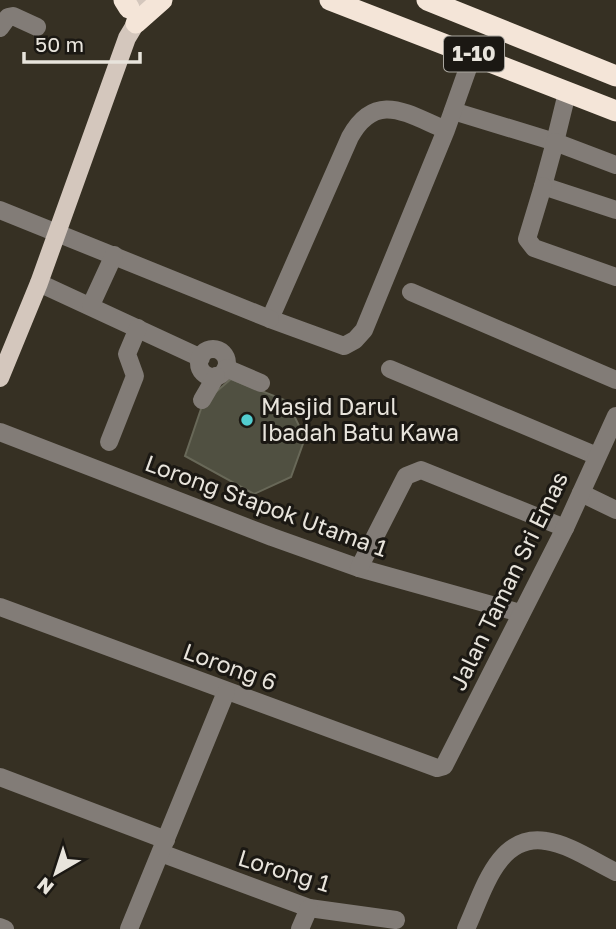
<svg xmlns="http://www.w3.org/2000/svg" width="616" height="929" viewBox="0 0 616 929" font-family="'Golos Text',sans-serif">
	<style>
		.building { fill: #505041; stroke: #686858; stroke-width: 2 }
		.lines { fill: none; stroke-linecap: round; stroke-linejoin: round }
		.minor { stroke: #827c77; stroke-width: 18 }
		.major { stroke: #d4c7bd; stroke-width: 18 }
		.highway { stroke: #f4e5d8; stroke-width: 21 }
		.poi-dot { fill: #52cdcf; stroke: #1b1813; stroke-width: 2.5 }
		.labels { text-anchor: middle; stroke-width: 6; stroke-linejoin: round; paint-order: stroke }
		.shield { fill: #1b1813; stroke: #aaa7a0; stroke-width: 2 }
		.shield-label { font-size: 21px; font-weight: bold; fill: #e8e4dc }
		.poi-label { font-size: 23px; fill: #e8e4dc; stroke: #1b1813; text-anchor: start }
		.street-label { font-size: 23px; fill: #e8e4dc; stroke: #1b1813 }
	</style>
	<rect width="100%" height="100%" fill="#363023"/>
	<!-- building -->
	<polygon class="building" points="231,379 287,401 305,438 291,477 254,494 185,456 203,403"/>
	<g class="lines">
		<!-- minor -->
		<g class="minor">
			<polyline points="0,28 8,17 13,16 37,27"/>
			<polyline points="453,111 555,142 567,93"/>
			<path d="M446,130c-39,-16 -70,-40 -96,7l-80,182 74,27 11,-6 9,-10 82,-200 27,-76"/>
			<polyline points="616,165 555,142 543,186 616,210"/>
			<polyline points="543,186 527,239 534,248 616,277"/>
			<polyline points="0,210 270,319"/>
			<polyline points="39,283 201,358"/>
			<polyline points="411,292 616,380"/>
			<polyline points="91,305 114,255"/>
			<circle cx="213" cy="363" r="14"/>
			<polyline points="226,368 261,383"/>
			<polyline points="390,369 597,456"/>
			<polyline points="202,400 216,376"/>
			<polyline points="0,432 272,537 359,568 520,613"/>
			<polyline points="109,442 135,376 127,354 138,328"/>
			<polyline points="581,493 616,510"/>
			<polyline points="359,568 406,476 421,470 565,528"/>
			<polyline points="0,607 437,768 444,766 565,528 616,416"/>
			<polyline points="0,777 166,840"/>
			<polyline points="161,853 309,908 396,920"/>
			<polyline points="0,927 5,929"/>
			<polyline points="129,929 226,692"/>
			<polyline points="300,929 309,908"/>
			<path d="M466,929c17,-36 31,-96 80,-88 23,3 49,21 70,31"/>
		</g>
		<!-- major -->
		<polyline class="major" points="0,378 39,283 127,38 136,23 140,0"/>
		<!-- highway -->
		<g class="highway">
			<polyline points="124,0 129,8"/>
			<polyline points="330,0 616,111"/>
			<polyline points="427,0 616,76"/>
			<polyline points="136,23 162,0"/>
		</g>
	</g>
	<!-- markers -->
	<circle class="poi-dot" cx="247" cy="420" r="7"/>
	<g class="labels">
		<!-- shield labels -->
		<rect class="shield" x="444" y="36.5" width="60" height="35" rx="5"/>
		<g class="shield-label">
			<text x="474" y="61">1-10</text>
		</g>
		<!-- poi labels -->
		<g class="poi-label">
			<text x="261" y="415">Masjid Darul<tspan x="261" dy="26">Ibadah Batu Kawa</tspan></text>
		</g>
		<!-- street labels -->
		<g class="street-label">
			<text transform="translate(266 506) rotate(20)" y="8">Lorong Stapok Utama 1</text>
			<text transform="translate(509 581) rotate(-64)" y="8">Jalan Taman Sri Emas</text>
			<text transform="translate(230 667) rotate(20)" y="8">Lorong 6</text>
			<text transform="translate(284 871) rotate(17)" y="8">Lorong 1</text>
		</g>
	</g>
	<!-- north arrow -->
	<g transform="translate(56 873) rotate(219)" stroke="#1b1813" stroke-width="5" paint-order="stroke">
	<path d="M0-5L12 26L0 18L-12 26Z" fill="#e8e4dc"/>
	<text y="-10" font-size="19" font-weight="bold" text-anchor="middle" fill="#e8e4dc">N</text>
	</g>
	<!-- scale -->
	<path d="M24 52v10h116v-10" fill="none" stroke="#e8e4dc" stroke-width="3.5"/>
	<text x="35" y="52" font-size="21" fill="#e8e4dc" stroke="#1b1813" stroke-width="5" paint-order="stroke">50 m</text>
</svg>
